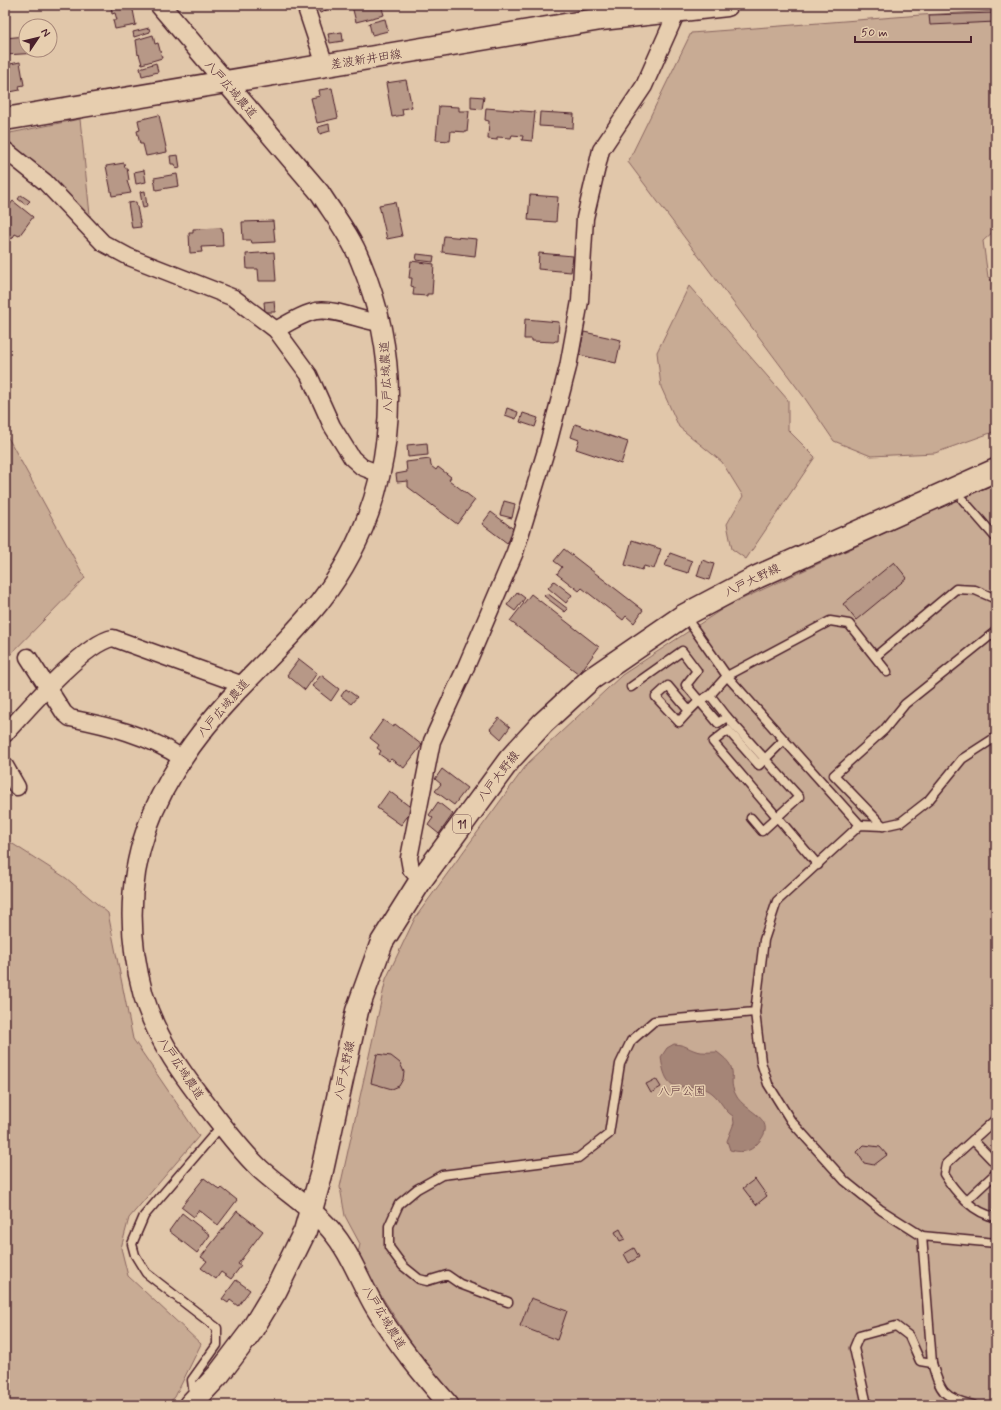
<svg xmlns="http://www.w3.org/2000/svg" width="1001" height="1410" viewBox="0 0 1001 1410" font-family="Mynerve,'Klee One',sans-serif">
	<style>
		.green { fill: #c8ab94; stroke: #896560 }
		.water { fill: #a58577; stroke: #815c59 }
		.building { fill: #b79887; stroke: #4a1f2b }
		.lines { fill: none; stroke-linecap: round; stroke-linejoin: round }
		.service-casing { stroke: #4a1f2b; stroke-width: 11 }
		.minor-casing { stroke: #4a1f2b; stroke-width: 19 }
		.tertiary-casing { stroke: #4a1f2b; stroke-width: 22 }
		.secondary-casing { stroke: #4a1f2b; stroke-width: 25 }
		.primary-casing { stroke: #4a1f2b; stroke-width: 25 }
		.service { stroke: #e7ceaf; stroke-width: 8 }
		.minor { stroke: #e7ceaf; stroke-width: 16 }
		.tertiary { stroke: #e7ceaf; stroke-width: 19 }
		.secondary { stroke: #e7ceaf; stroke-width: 22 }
		.primary { stroke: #e7ceaf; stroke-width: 22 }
		.labels { text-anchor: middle; stroke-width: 3; stroke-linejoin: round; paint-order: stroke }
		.shield { fill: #e7ceaf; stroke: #795453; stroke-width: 1 }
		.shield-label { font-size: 11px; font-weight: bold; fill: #4a1f2b }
		.street-label { font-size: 12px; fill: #4a1f2b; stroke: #e7ceaf }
		.park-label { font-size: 12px; fill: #5d343b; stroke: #e7ceaf }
	</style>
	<rect width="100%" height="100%" fill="#e1c7aa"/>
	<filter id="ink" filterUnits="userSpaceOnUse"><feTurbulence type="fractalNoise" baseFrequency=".025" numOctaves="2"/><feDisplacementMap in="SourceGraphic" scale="8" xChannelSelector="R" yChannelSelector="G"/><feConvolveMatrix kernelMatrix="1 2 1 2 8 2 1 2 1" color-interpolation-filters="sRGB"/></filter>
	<g filter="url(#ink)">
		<!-- green -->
		<g class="green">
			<polygon points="996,11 996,229 983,241 988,277 996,285 996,431 935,453 871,456 834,441 804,397 628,162 691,33 921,15"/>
			<polygon points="80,119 91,224 6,143 5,134"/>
			<polygon points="689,286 788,400 788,430 815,457 746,559 732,549 727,524 743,496 722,462 679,427 661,387 657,352"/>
			<polygon points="5,432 85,578 5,660"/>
			<polygon points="996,484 996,1405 460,1405 416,1350 357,1258 360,1244 345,1216 340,1187 386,979 415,918 528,763 622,675 727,606 952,502"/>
			<polygon points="5,839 66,878 108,913 133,1039 199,1136 129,1218 121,1248 128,1276 201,1344 175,1397 166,1405 5,1405"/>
		</g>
		<!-- water -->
		<path class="water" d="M674,1044c12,1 13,4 22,7 7,2 14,1 21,1 5,4 12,9 14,15 4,12 -3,15 6,30 11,17 46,23 17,50 -7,6 -16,5 -24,3l-3,-9 7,-18 -1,-7c-9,-5 -12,-16 -21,-23 -23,-18 -45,13 -51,-36l6,-9z"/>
		<!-- building -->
		<g class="building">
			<polygon points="114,5 132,5 136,25 115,29 113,20 117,20 115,13 112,14 111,7 114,7"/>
			<polygon points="316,5 324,5 326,11 320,13"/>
			<polygon points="348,5 381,5 384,15 356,22 352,6 349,7"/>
			<polygon points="996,13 996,22 930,25 929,15"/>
			<polygon points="385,19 388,31 372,35 369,23"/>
			<polygon points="149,28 150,32 134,37 133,32"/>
			<polygon points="342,32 343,41 330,43 328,34"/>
			<polygon points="153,35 155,44 158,43 162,58 142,64 139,54 138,55 136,40"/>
			<polygon points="26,36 26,50 38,50 38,53 5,55 5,38"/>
			<polygon points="20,62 24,85 19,86 20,90 5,93 5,65"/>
			<polygon points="156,63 158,72 142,76 140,68"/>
			<polygon points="406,80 412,107 402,109 403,115 392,117 386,83"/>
			<polygon points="332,88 338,118 317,123 311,98 320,96 319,90"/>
			<polygon points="471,96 484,97 482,109 471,108"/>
			<polygon points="439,106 459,107 459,111 469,111 467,132 451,131 450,141 436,140"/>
			<polygon points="486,108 535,112 532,141 522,140 523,136 512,135 511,138 497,137 497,140 488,139 489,121 485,120"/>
			<polygon points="540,112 574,114 573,128 539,126"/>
			<polygon points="159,115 167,152 146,156 143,144 140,144 137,131 140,130 138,120"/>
			<polygon points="329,124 330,131 320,134 318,127"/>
			<polygon points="178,155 180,168 176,169 175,164 171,164 170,156"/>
			<polygon points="124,163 125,168 127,168 129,180 127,181 131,193 112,196 106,166"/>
			<polygon points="144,170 146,182 136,184 134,172"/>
			<polygon points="177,174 179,186 156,190 154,178"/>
			<polygon points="145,191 147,207 143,208 140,192"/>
			<polygon points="21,195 30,201 26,205 18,199"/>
			<polygon points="530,195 558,197 556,222 528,220"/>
			<polygon points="13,201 33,217 19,236 15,234 12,239 5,234 5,211"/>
			<polygon points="136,202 141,227 132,228 128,203"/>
			<polygon points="395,202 402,236 387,239 379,205"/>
			<polygon points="273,221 275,242 252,243 251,240 243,240 242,222"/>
			<polygon points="222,228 223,246 201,247 202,252 190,253 189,233 193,233 193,229"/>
			<polygon points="444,236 477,239 475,256 442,252"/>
			<polygon points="274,252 276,281 259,281 258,269 247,269 246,254"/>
			<polygon points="539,253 573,256 571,272 538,269"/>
			<polygon points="417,254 434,256 433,262 416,260"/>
			<polygon points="411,261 434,264 432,294 427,294 427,296 413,295 414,287 411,286 412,278 409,278"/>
			<polygon points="274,301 275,312 265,312 264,302"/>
			<polygon points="525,319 559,322 558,341 555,341 554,342 532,341 532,339 524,339"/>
			<polygon points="584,332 621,340 616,363 579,355"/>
			<polygon points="507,408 518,412 516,419 505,415"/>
			<polygon points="523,413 538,418 535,427 520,422"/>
			<polygon points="575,424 628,442 621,464 576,449 579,440 571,437"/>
			<polygon points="427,443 428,455 408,457 407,445"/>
			<polygon points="430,459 431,466 436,470 438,467 451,477 449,480 475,500 457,524 408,487 408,481 397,482 396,474 407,472 406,462"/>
			<polygon points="504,501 515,504 512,518 500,515"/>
			<polygon points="491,512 516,531 507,543 482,524"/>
			<polygon points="632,540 661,549 654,569 644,566 642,570 625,565"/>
			<polygon points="564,549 643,610 634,623 626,616 623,620 582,588 579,591 557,574 562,567 554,561"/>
			<polygon points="670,553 692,561 688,573 665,566"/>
			<polygon points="702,560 714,564 709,580 697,576"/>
			<polygon points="894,562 907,578 856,620 843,604"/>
			<polygon points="554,581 572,595 566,603 548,588"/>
			<polygon points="517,592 525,598 515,611 507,605"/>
			<polygon points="547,593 568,609 565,612 544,596"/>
			<polygon points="531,594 599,647 579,674 510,621"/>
			<polygon points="299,659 317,673 305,690 287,675"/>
			<polygon points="321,675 339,689 331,701 312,686"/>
			<polygon points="346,689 357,697 351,704 341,696"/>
			<polygon points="499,718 510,727 501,739 490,729"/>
			<polygon points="383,720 393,727 395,724 422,745 404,768 391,759 389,761 379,754 381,751 377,748 379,745 370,738"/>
			<polygon points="442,769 467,788 454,805 435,791 441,784 435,779"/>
			<polygon points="389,791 413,809 401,825 377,808"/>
			<polygon points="438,802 453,814 439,834 428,825 433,818 429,815"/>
			<polygon points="377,1054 391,1056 400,1063 404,1072 403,1079 399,1086 392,1089 371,1083"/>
			<polygon points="656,1079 661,1087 651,1093 646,1084"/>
			<polygon points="864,1145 880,1147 887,1155 874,1165 864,1163 857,1152"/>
			<polygon points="204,1178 220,1190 222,1188 237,1200 218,1225 199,1210 194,1217 181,1207"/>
			<polygon points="755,1179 767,1196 756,1205 743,1188"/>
			<polygon points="237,1211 263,1231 238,1264 241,1266 231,1279 221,1272 216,1279 201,1268 207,1261 201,1257"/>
			<polygon points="182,1213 210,1235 197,1253 169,1231"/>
			<polygon points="620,1229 625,1239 620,1241 615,1232"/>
			<polygon points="634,1248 639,1257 629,1263 624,1254"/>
			<polygon points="236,1280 250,1290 238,1306 230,1300 228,1303 222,1299"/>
			<polygon points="531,1298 567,1311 557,1340 520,1326"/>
		</g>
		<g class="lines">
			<defs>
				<g id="service">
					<polyline points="963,500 996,538"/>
					<polyline points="692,626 727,676 860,825"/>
					<polyline points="876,656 956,589 975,590 996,599"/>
					<polyline points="631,687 682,651 697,671 686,685 718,723 727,717"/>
					<polyline points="710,695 727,717 799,797 762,831 751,818"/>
					<polyline points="689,711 679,722 656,697 668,686 689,711 699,701 710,695 727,676 830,621 849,624 887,672"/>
					<polyline points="784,740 759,765 728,730 713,742 818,865"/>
					<polyline points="883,826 834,775 884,730 905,704 996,631"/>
					<polyline points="755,1012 761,1062 768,1084 791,1121 845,1181 881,1210 922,1236"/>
					<path d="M996,1119l-50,45 -2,10c11,18 30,40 52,43"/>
					<polyline points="973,1140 996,1164"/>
					<polyline points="966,1201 996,1173"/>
					<polyline points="508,1302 460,1284 447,1275 427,1281 419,1279 403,1266 389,1247 389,1226 399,1204 417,1189 442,1175 578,1158 609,1134 620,1064 631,1041 654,1021 755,1012 764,940 777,901 860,825 883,826 901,822 928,801 962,759 996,737"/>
					<path d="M932,1363c8,28 11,35 41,42"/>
					<polyline points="199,1394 193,1388 192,1380 217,1345 217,1328 146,1273 135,1255 132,1244 144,1216 222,1125"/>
					<polyline points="867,1405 854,1348 859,1336 896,1326 909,1336 920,1361 932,1363 922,1236 996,1243"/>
				</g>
				<g id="minor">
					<polyline points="305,5 325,65"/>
					<polyline points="5,150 45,182 103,243 129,257 234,298 276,330 309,375 332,426 352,458 362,467 380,474"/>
					<path d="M276,330c12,-7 26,-16 40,-19 19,-3 45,10 65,12"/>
					<path d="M28,657l36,56 6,5c40,8 77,17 112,40"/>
					<path d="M5,734c21,-23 79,-91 108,-96l130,47"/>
					<polyline points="5,766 17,787"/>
					<polyline points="421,880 411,869 409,858 432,741 465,669 515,552 548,444 568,367 580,301 585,218 601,150 644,86 680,5"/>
				</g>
				<path id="tertiary" d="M160,5l160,188c14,22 31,44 40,67 48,114 36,244 -41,343 -25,31 -54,59 -82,88 -83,88 -127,180 -94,303 13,46 42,84 71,121 15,19 29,38 46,54 23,21 50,37 70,60 21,24 30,53 46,80 21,35 46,65 73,96"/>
				<polyline id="secondary" points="5,119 601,19 727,5"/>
				<polyline id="primary" points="190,1405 219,1374 250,1333 276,1290 305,1231 321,1175 357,1011 382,942 421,880 510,759 543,723 591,679 683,616 757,577 996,470"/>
			</defs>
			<!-- service casing -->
			<use href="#service" class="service-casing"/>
			<!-- minor casing -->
			<use href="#minor" class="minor-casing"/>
			<!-- tertiary casing -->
			<use href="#tertiary" class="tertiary-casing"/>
			<!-- secondary casing -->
			<use href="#secondary" class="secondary-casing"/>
			<!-- primary casing -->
			<use href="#primary" class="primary-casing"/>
			<!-- service -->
			<use href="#service" class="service"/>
			<!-- minor -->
			<use href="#minor" class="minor"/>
			<!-- tertiary -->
			<use href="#tertiary" class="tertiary"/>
			<!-- secondary -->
			<use href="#secondary" class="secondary"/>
			<!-- primary -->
			<use href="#primary" class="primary"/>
		</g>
	</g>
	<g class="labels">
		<!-- shield labels -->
		<rect class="shield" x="453" y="815" width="18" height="18" rx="3"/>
		<g class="shield-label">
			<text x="462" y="828">11</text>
		</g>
		<!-- street labels -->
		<g class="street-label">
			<text transform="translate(366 59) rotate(-9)" y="4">差波新井田線</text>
			<text transform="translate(231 89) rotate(49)" y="4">八戸広域農道</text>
			<text transform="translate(386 377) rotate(-93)" y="4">八戸広域農道</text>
			<text transform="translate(752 580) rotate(-26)" y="4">八戸大野線</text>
			<text transform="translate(223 708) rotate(-49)" y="4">八戸広域農道</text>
			<text transform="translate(498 776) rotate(-52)" y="4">八戸大野線</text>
			<text transform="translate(181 1068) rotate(56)" y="4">八戸広域農道</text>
			<text transform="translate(344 1070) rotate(-78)" y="4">八戸大野線</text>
			<text transform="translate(384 1317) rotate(59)" y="4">八戸広域農道</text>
		</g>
		<!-- park labels -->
		<g class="park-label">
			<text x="682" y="1095">八戸公園</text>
		</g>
	</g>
	<!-- margin -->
	<rect width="1001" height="1410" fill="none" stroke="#e7ceaf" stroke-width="20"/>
	<rect x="10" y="10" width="981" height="1390" fill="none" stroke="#4a1f2b" stroke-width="1.5" filter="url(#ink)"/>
	<!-- north arrow -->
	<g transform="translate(38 38) rotate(55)"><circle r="19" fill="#e7ceaf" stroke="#a8887a"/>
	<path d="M0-3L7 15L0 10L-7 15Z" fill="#4a1f2b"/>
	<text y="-6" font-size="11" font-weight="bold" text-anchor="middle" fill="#4a1f2b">N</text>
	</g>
	<!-- scale -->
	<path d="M855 36v6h116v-6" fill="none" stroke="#4a1f2b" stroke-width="2"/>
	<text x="861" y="36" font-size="12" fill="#4a1f2b" stroke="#e7ceaf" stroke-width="3" paint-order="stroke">50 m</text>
</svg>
